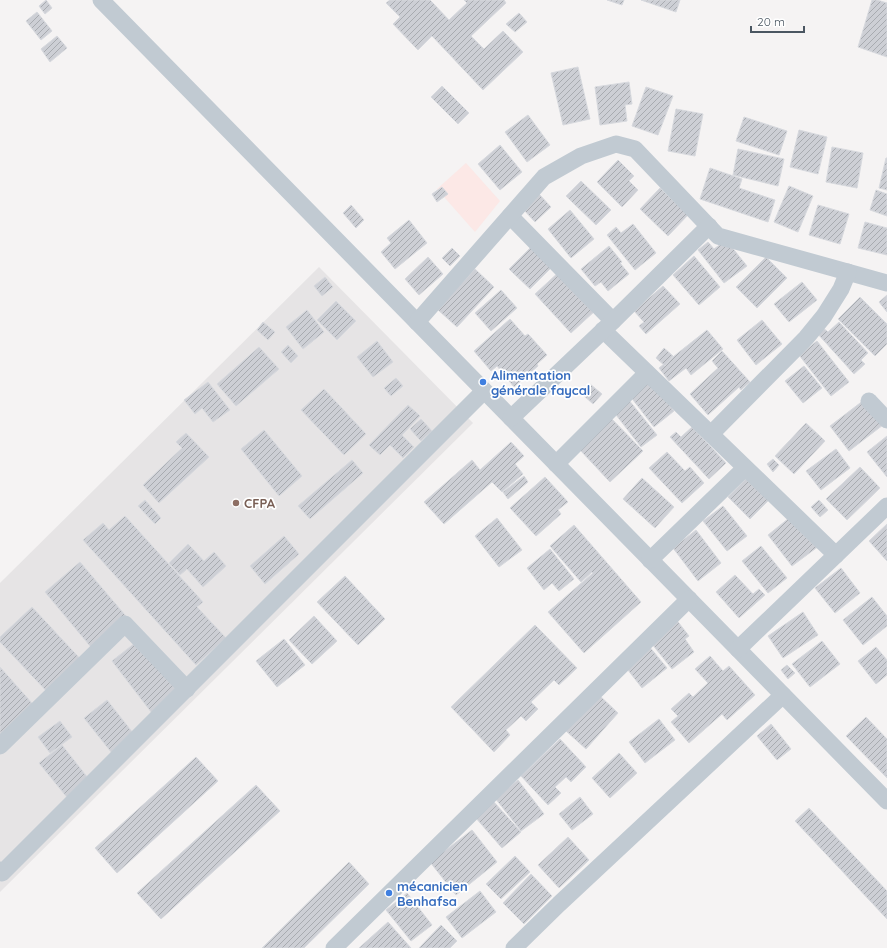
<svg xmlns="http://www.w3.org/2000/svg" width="887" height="948" viewBox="0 0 887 948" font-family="Quicksand,sans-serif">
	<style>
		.education { fill: #e6e4e5 }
		.medical { fill: #fce8e6 }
		.building { fill: url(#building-hatch); stroke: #d7d9de }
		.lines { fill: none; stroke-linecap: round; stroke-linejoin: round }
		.minor { stroke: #c1cad2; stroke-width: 17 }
		.shop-dot { fill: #3f7fe0; stroke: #fff; stroke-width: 1.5 }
		.education-dot { fill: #8d6e63; stroke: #fff; stroke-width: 1.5 }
		.labels { text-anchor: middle; stroke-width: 3.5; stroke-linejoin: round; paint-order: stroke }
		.shop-label { font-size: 13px; font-weight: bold; fill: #366cbe; stroke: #fff; text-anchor: start }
		.education-label { font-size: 13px; font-weight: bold; fill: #785e54; stroke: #fff; text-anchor: start }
	</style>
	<defs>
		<pattern id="building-hatch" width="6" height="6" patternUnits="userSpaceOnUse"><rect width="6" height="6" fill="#cdcfd5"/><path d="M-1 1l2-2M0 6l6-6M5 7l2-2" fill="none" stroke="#a8abb0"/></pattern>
	</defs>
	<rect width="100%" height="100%" fill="#f5f3f3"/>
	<!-- education -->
	<polygon class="education" points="319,267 473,423 0,892 0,583"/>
	<!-- medical -->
	<polygon class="medical" points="466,163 500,201 475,232 437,189"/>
	<!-- building -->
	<g class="building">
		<polygon points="46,0 52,8 45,14 39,6"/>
		<polygon points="390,0 430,0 449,20 467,3 464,0 504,0 506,3 471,36 484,49 503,31 523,52 483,90 432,36 418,50 393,24 400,17 386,3"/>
		<polygon points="607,0 624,0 622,5"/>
		<polygon points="641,0 680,0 676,12"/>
		<polygon points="872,0 877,0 887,3 887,57 858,47"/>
		<polygon points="37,12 52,31 41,40 26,21"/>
		<polygon points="519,13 527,22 515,32 506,24"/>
		<polygon points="57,36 67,48 50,62 41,49"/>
		<polygon points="578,67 590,119 563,125 551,73"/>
		<polygon points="629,82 632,104 625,105 627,121 600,125 595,87"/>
		<polygon points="442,86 469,113 458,124 431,97"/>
		<polygon points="646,87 673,96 658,135 632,126"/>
		<polygon points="676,109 703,114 695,156 668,151"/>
		<polygon points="528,115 550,145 527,162 505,132"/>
		<polygon points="744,117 787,131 779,155 736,141"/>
		<polygon points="799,130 827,137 818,174 790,167"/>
		<polygon points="500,145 522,172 500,190 478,164"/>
		<polygon points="832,147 863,153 857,188 826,182"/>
		<polygon points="738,149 784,159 778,186 733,175"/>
		<polygon points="886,158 887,158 887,190 879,188"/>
		<polygon points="618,160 634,176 629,181 638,190 622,207 597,182"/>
		<polygon points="710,168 742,179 739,188 775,200 768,222 700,199"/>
		<polygon points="581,181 611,210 596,225 566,196"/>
		<polygon points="789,186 813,196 798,232 774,222"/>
		<polygon points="442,187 448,194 437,202 432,194"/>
		<polygon points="660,188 688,215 668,236 640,209"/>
		<polygon points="876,190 887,194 887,216 870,210"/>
		<polygon points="539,194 551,207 535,222 523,209"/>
		<polygon points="351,205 364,220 356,228 343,213"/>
		<polygon points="818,205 849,214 840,244 809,235"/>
		<polygon points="570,210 594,239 571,258 548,229"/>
		<polygon points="409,220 427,243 395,269 381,252 391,243 387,238"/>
		<polygon points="865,222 887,228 887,255 858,248"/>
		<polygon points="633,224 656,253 635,270 607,235 616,227 621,233"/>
		<polygon points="726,240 747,266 724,283 698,250 708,242 714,249"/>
		<polygon points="609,246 622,262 620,263 629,274 608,291 601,282 595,286 581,269"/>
		<polygon points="531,247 551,268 530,289 509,269"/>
		<polygon points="452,248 460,256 450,266 442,258"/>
		<polygon points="694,256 720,287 699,305 673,275"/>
		<polygon points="428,257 443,274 419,295 405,279"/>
		<polygon points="766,257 787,278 757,308 736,287"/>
		<polygon points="475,269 494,287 457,327 437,309"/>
		<polygon points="560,271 596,310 571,333 535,294"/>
		<polygon points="325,277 333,287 322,296 314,286"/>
		<polygon points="802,282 817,300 789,322 774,304"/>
		<polygon points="663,286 680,304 646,334 639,326 644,322 634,311"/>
		<polygon points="501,290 517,308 491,331 475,313"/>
		<polygon points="887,295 887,312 879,302"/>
		<polygon points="860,297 887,324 887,344 875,356 838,319"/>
		<polygon points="336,301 356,321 337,340 317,320"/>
		<polygon points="307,310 324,332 303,349 286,327"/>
		<polygon points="510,319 525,336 528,334 547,355 537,364 538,366 514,387 497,366 491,371 474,351"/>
		<polygon points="762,320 782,344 756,365 737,340"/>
		<polygon points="263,322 275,332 268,340 257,330"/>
		<polygon points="839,322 868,353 861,360 865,364 854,374 816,332 822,327 828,332"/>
		<polygon points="707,330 723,349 691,375 686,368 669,381 659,368"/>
		<polygon points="377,341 393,362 373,377 357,357"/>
		<polygon points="817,341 849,382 831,396 799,355"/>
		<polygon points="288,345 298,356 291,363 281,352"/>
		<polygon points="259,347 279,369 236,406 217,384"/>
		<polygon points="664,348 673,356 665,366 656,358"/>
		<polygon points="722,351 750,382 741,390 739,387 708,415 690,394 718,368 712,361"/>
		<polygon points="804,366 822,388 803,403 785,381"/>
		<polygon points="396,378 403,386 391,396 384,388"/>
		<polygon points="649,381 674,411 654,427 630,396"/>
		<polygon points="208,382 230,410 213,422 202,408 195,414 184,400"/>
		<polygon points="590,384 602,394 593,404 582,394"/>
		<polygon points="324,389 366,434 344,455 301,410"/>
		<polygon points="628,399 657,435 641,447 613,411"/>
		<polygon points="864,400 883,425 849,451 830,426"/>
		<polygon points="408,405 420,416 402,435 414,447 403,458 390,445 380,455 369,445"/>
		<polygon points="609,416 643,451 610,482 580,450"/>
		<polygon points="421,419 432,431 421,441 410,429"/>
		<polygon points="806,423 825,441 794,474 775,456"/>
		<polygon points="692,427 726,463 709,479 670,437 676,432 681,437"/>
		<polygon points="264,430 302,476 279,496 241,449"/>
		<polygon points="186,433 209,457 159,503 143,485 182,448 176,442"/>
		<polygon points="887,436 887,477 867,452"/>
		<polygon points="511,442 524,456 515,464 523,474 502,492 492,482 444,524 424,502 472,460 480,470"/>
		<polygon points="836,449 850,468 821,490 806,471"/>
		<polygon points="667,452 685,471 690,467 704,483 682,503 649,468"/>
		<polygon points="773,459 779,465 773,472 767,464"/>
		<polygon points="352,460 363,473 310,519 298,506"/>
		<polygon points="860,467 880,488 847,520 826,499"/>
		<polygon points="524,476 528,482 508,499 503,492"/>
		<polygon points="545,477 568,502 558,510 561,514 536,536 510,508"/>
		<polygon points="748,477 770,499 750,519 728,497"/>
		<polygon points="642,478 674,507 655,528 623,499"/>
		<polygon points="145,500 161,518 155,524 138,506"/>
		<polygon points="819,500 828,510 820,517 811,507"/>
		<polygon points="723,506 747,536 727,551 703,521"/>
		<polygon points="794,514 819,546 792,566 768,535"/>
		<polygon points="125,516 203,602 197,607 226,638 196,665 83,540 103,523 109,530"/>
		<polygon points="497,518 522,550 499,567 475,536"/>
		<polygon points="887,524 887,561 869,541"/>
		<polygon points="574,525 641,602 584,653 548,612 593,573 592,572 581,582 550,546"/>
		<polygon points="696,530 721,563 698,581 673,548"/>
		<polygon points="284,536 299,554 265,584 250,566"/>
		<polygon points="188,544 204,561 214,552 226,566 203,587 187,569 180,575 169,563"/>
		<polygon points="761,546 787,578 768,593 742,561"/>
		<polygon points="550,549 574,579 559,591 552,583 544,590 527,568"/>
		<polygon points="80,562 131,622 95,652 45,592"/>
		<polygon points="841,568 860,593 835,613 815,588"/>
		<polygon points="735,575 753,594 759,589 765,595 739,618 716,592"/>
		<polygon points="345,576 385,619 358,645 317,602"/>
		<polygon points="872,597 887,616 887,626 863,645 843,620"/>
		<polygon points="32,607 86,665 52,697 0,642 0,637"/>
		<polygon points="803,612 818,635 783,658 768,636"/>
		<polygon points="314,616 337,641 312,664 289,640"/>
		<polygon points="675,618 689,636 685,639 694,652 672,669 648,639"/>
		<polygon points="535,625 577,668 559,685 554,680 531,702 538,709 526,721 521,716 506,730 510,735 494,752 451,707"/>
		<polygon points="140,639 186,699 158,721 112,661"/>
		<polygon points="284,639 305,665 277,687 256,661"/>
		<polygon points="822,641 840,664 810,687 792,664"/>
		<polygon points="648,645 667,668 642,688 624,665"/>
		<polygon points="876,647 887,660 887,675 876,684 858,661"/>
		<polygon points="710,656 723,671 729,666 755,695 727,720 722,714 689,743 671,722 678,716 671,709 689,693 693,697 708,683 695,669"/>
		<polygon points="787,665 795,673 788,679 781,670"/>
		<polygon points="0,667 39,711 0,738"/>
		<polygon points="599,695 618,713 586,749 566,731"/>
		<polygon points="107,700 141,743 119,762 84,718"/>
		<polygon points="866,717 887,739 887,778 846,736"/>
		<polygon points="659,719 675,740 645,763 629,742"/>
		<polygon points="60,721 72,737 50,753 38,737"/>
		<polygon points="771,724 791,749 777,760 757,736"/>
		<polygon points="560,739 586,767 571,782 566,777 555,787 561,793 548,805 521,776"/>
		<polygon points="62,745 96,788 74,806 39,763"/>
		<polygon points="619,753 637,773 610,798 592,778"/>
		<polygon points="196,757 218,781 117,873 95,848"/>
		<polygon points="518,780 544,814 521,831 495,798"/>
		<polygon points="256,785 280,811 161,919 137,893"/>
		<polygon points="580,797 593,814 572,830 559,814"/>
		<polygon points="493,801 521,832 502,848 475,817"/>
		<polygon points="809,808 887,891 887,919 795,821"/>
		<polygon points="472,830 497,862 456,895 430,862"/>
		<polygon points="568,837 589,860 559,888 538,865"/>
		<polygon points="515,856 530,872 501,899 486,884"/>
		<polygon points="349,862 369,884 304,948 262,948"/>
		<polygon points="531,874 552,896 524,924 503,903"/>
		<polygon points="480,891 496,912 462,938 446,917"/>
		<polygon points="407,893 432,925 411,941 386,910"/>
		<polygon points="388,922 411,948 359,948"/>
		<polygon points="441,925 457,941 450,948 419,948"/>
	</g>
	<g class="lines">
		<!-- minor -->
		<g class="minor">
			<polyline points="101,0 887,801"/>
			<polyline points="510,216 613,321"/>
			<polyline points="417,322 544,177 581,156 616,144 635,149 718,236 887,283"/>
			<polyline points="603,330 836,555"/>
			<polyline points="869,401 887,420"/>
			<polyline points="511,418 613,321 709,226"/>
			<polyline points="711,434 806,338 824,316 841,289 848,272"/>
			<polyline points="556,464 647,373"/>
			<polyline points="650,560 745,468"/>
			<polyline points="738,649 887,506"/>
			<polyline points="0,746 125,624 187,689"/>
			<polyline points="0,870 2,873 484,391"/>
			<polyline points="334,948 689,599"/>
			<polyline points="514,948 559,904 783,695"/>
		</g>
	</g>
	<!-- markers -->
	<g class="shop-dot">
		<circle cx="483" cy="382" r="4"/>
		<circle cx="389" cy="893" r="4"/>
	</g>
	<circle class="education-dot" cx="236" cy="503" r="4"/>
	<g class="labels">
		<!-- shop labels -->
		<g class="shop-label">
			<text x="491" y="380">Alimentation<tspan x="491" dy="15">générale faycal</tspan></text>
			<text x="397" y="891">mécanicien<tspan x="397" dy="15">Benhafsa</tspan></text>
		</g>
		<!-- education labels -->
		<g class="education-label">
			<text x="244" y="508">CFPA</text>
		</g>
	</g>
	<!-- scale -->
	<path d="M751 26v6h53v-6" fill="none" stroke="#4a5661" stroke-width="2"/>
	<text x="757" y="26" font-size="12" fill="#4a5661" stroke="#ffffff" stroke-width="3" paint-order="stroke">20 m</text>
</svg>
